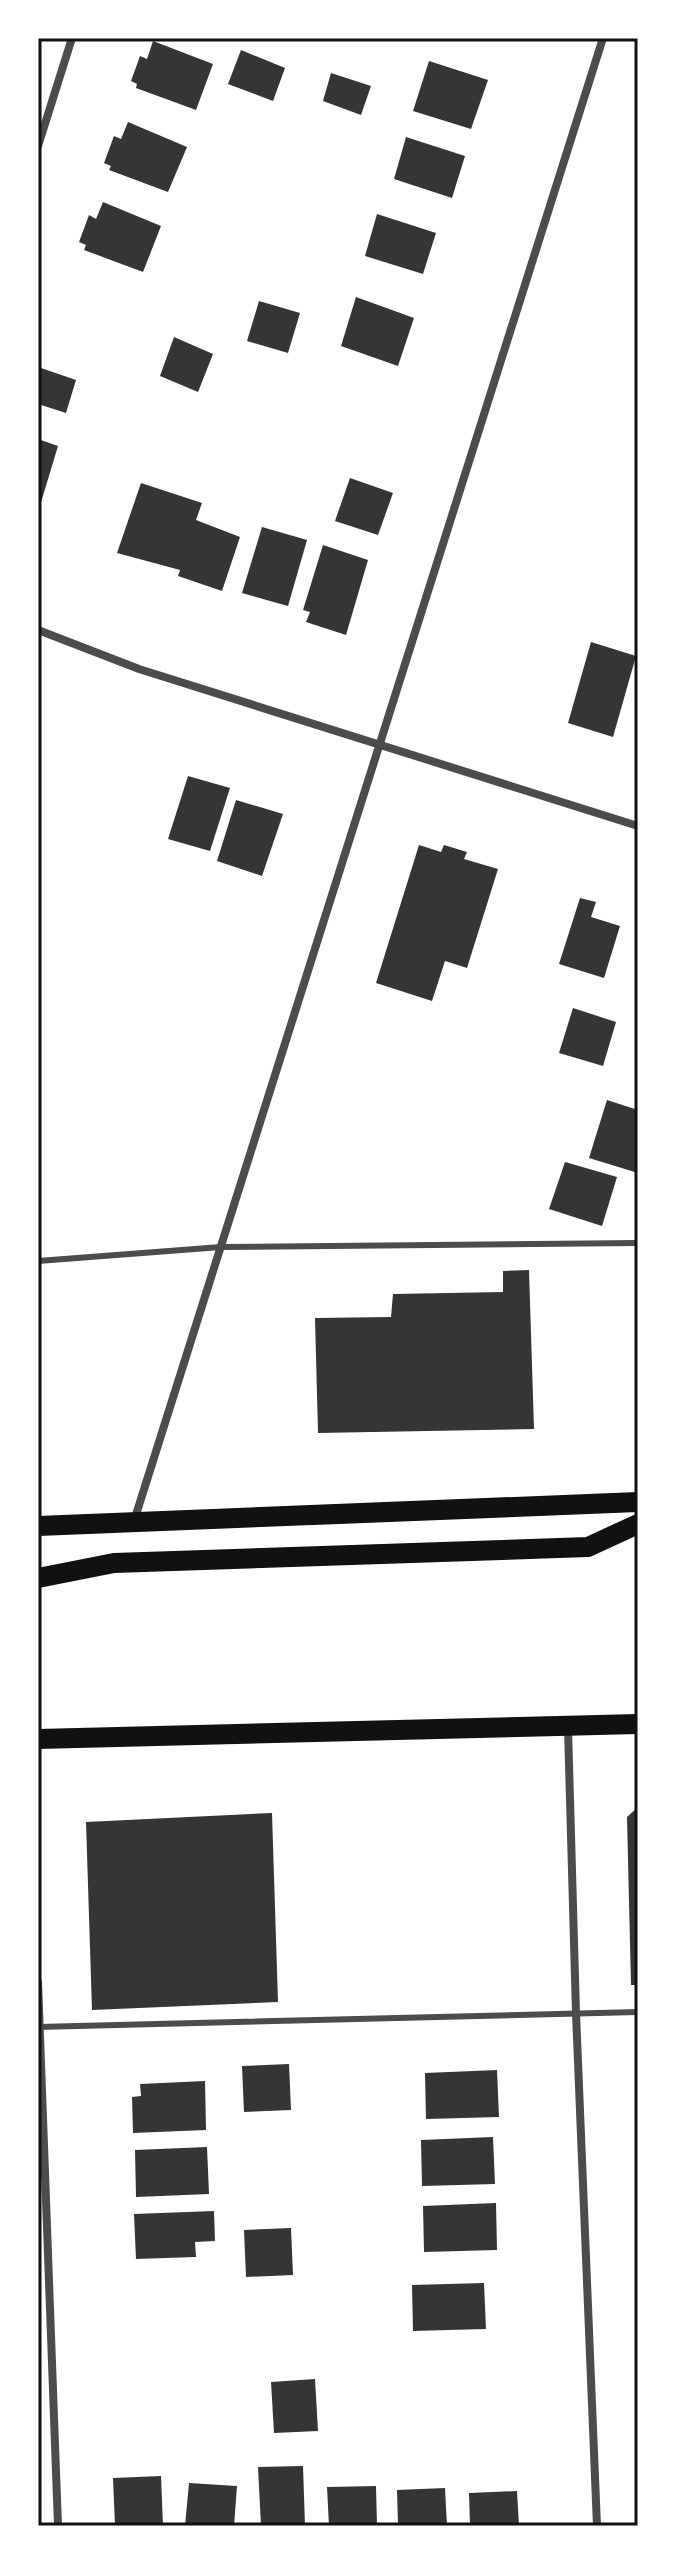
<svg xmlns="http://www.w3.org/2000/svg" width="676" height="2564" viewBox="0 0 676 2564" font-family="'IBM Plex Sans',sans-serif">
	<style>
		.building { fill: #353535 }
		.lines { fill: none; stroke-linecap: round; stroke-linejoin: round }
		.service { stroke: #4c4c4c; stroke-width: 6 }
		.minor { stroke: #4c4c4c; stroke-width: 8 }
		.primary { stroke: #111; stroke-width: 20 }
		.neatline { fill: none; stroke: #111; stroke-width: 3 }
	</style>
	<rect width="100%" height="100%" fill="#fff"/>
	<!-- building -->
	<g class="building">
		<polygon points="153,41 213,64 196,110 136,88 137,84 131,81 140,56 147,59"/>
		<polygon points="241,50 285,68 273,101 228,84"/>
		<polygon points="429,61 488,80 471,129 413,111"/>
		<polygon points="331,73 371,86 361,115 323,101"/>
		<polygon points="128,122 187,147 168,192 109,170 111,166 104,163 114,136 121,139"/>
		<polygon points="406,137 465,156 452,198 394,179"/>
		<polygon points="103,202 161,226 143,272 84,250 86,245 79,242 89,215 96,219"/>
		<polygon points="377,214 436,233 423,274 365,256"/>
		<polygon points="356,297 414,318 398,366 341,346"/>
		<polygon points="259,301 300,313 288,353 247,341"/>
		<polygon points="174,337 213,354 198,392 160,376"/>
		<polygon points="38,367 76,380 66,413 38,404"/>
		<polygon points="38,439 58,446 39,509 38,509"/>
		<polygon points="350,478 393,493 378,535 335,521"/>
		<polygon points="141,483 202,503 196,520 240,537 222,591 178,576 180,570 117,553"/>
		<polygon points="262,527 307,540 288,606 242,593"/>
		<polygon points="323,545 368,560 346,635 306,622 310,612 303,610"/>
		<polygon points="591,642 636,656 613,737 568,723"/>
		<polygon points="188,776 230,788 210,851 168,839"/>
		<polygon points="236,800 283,814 262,876 217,861"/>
		<polygon points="419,845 441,852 444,845 467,852 464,859 498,869 467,968 445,961 432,1001 376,983"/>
		<polygon points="580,898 596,902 591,917 620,926 604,978 559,964"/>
		<polygon points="573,1008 616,1022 603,1066 559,1053"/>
		<polygon points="607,1100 638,1110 638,1173 589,1158"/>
		<polygon points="565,1162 617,1177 602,1226 549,1209"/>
		<polygon points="529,1270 534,1429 318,1433 315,1318 391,1317 393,1294 503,1292 503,1271"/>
		<polygon points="638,1807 638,1985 631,1985 627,1817"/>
		<polygon points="272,1813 278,2002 92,2010 86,1822"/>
		<polygon points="289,2064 291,2110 244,2112 242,2066"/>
		<polygon points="497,2070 499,2117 426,2119 425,2073"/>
		<polygon points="205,2081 206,2130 133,2133 132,2097 141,2096 140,2084"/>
		<polygon points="493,2137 495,2184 422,2186 421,2140"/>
		<polygon points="207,2147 209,2194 136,2197 135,2150"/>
		<polygon points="496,2203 497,2250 424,2252 423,2206"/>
		<polygon points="214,2211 215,2241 195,2242 196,2257 136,2259 134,2214"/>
		<polygon points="291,2228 293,2275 246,2277 244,2230"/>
		<polygon points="484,2283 486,2329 413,2331 412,2285"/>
		<polygon points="315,2379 318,2431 274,2433 271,2382"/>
		<polygon points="303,2466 305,2526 261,2526 258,2467"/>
		<polygon points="161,2476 163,2526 115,2526 113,2478"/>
		<polygon points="189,2483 237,2486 234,2526 185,2526"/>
		<polygon points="376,2486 377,2526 329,2526 327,2487"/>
		<polygon points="445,2488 447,2526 398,2526 397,2490"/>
		<polygon points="517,2491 519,2526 470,2526 469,2493"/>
	</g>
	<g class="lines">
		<!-- service -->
		<g class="service">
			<polyline points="38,1261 221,1247 638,1243"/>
			<polyline points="38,2027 638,2012"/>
		</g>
		<!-- minor -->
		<g class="minor">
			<polyline points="38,146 72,38"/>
			<polyline points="38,630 139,669 638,826"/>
			<polyline points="134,1521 603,38"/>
			<polyline points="568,1728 576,2013 597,2526"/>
			<polyline points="38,1982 58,2526"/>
		</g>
		<!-- primary -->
		<g class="primary">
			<polyline points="38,1526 638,1502"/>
			<polyline points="38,1578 114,1563 588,1547 638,1524"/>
			<polyline points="38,1739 638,1724"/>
		</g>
	</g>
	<!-- border -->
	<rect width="676" height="2564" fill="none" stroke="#ffffff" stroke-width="80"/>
	<rect x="40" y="40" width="596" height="2484" class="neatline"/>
</svg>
